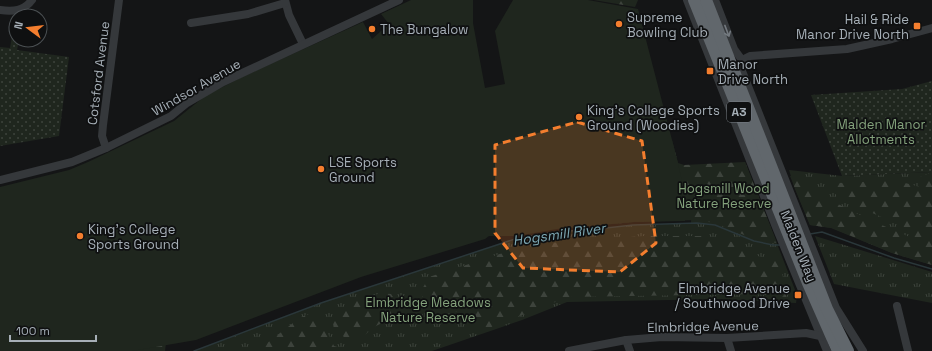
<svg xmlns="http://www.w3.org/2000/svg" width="932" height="351" viewBox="0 0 932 351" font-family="'Space Grotesk',sans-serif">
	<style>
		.grass { fill: url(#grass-tufts) }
		.forest { fill: url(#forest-firs) }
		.garden { fill: url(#garden-dots) }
		.pitch { fill: #1f261e }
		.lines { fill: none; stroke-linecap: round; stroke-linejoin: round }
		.stream { stroke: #2a373a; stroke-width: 1.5 }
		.minor { stroke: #35383b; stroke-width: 8 }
		.highway { stroke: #61676c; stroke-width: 12 }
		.oneway { stroke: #73797f }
		.marked { fill: #f47e2e; fill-opacity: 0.2; stroke: #f47e2e; stroke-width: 3; stroke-dasharray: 8 5; stroke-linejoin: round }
		.poi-dot { fill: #f47e2e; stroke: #0f1011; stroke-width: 1.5 }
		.labels { text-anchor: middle; stroke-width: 3.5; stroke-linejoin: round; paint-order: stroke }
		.shield { fill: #0f1011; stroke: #797f85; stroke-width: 1 }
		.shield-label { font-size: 12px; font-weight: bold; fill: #a6afb7 }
		.poi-label { font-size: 13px; fill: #a6afb7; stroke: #0f1011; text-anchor: start }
		.street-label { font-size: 13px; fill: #a6afb7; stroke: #0f1011 }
		.park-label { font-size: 13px; fill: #84a27c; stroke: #0f1011 }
		.water-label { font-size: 14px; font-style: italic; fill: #7ca7b2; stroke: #0f1011 }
	</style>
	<defs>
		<pattern id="grass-tufts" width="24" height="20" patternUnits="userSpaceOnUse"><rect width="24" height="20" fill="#1f261e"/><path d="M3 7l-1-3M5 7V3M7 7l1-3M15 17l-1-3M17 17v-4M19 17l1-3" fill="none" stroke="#3d433c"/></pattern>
		<pattern id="forest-firs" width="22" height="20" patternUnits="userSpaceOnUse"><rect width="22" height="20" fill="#1f261e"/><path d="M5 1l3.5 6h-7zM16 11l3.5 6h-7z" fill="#3d433c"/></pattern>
		<pattern id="garden-dots" width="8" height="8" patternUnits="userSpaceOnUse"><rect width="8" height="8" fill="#1f261e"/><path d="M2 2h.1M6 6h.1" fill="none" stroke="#3d433c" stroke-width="1.8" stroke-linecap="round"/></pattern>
	</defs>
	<rect width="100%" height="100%" fill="#141516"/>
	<!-- grass -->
	<g class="grass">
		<polygon points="745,162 797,295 796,303 719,299 567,302 522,320 432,351 194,351 321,303 518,238 559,231 597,229 633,225 691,223 692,197"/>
		<polygon points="789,170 842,176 932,172 932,265 892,253 831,228 810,225 795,189"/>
		<polygon points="815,236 932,272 932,303 834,284"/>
	</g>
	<!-- forest -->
	<g class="forest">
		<polygon points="594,0 638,0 635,7"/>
		<polygon points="672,140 678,163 684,165 745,162 777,243 754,239 715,223 697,220 634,222 557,229"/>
		<path d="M932,172v93l-40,-12 -60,-25 -22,-3 -20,-49h3c14,14 31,21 49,30 23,12 46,22 70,32l-1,-8 -75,-33v-14c26,0 59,-6 83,4l-1,-9z"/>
		<path d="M644,236h60l28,6 21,13 23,5 9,21 1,16 -30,-3 -188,3 -87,34c-16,-15 -32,-27 -54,-28l-7,-10 9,-16 74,-24 46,-10z"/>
		<polygon points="381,293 391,294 397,303 392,318 372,328 361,339 347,339 334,330 332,316 356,301"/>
		<polygon points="312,313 320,318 334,346 351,351 261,351 263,346 301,317"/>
		<polygon points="166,342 165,351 92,351"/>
	</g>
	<!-- garden -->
	<g class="garden">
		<polygon points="14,25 16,26 16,40 19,40 17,50 69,57 59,136 0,146 0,47 10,48"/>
		<polygon points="932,81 932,172 842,176 811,95 902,89"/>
	</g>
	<!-- pitch -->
	<polygon class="pitch" points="411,0 473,0 473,23 485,88 505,84 495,31 513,0 588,0 638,9 678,163 685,196 685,221 634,222 557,229 517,236 489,236 485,239 361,277 196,340 132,351 0,351 0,187 69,170 88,162 174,121 205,96 242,77 363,22 372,39 389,24 381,14"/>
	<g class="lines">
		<!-- stream -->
		<g class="stream">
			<polyline points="810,234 822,232 894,258 932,269"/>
			<polyline points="194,351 321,303 518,238 557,232 597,229 633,225 697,223 715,225 754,241 773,245 780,245"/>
		</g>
		<!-- minor -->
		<g class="minor">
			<polyline points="285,0 289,15 303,44"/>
			<polyline points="687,0 776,227 827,351"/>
			<polyline points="715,0 734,49 742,60 742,71 836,308 863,351"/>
			<path d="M0,10c13,2 24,1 32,-10"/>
			<polyline points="191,23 248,14 285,3"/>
			<polyline points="742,60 750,56 847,49 892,39 932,28"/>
			<polyline points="106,148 102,136 103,125 119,0"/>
			<polyline points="0,180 72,162 106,148 171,116 187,103 223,82 399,0"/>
			<polyline points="897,306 908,351"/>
			<polyline points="727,338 731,351"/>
			<polyline points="626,340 630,351"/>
			<polyline points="569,351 626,340 662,337 727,338 806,333 825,337"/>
		</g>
		<!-- highway -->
		<g class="highway">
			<polyline points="694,0 808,283 838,351"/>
			<polyline points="706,0 827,309 848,351"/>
		</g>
	</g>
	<!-- one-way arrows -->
	<defs><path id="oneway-shaft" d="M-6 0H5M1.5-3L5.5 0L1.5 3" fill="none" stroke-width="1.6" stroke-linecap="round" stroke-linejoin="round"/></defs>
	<use class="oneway" href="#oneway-shaft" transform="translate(727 31) rotate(69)"/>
	<!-- marked area -->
	<path class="marked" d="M577,122l65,19 14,102 -36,29 -97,-4 -28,-35v-88z"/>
	<!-- markers -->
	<g class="poi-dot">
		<circle cx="619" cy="24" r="4"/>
		<rect x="913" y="22" width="8" height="8" rx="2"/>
		<circle cx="372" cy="29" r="4"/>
		<rect x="706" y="67" width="8" height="8" rx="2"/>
		<circle cx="579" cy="117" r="4"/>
		<circle cx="321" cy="169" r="4"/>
		<circle cx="80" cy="236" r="4"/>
		<rect x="794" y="291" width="8" height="8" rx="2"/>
	</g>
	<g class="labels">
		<!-- shield labels -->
		<rect class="shield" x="727" y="102" width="24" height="20" rx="3"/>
		<g class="shield-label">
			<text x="739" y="116">A3</text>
		</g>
		<!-- poi labels -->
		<g class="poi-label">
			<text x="627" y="22">Supreme<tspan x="627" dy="15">Bowling Club</tspan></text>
			<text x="909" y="24" text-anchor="end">Hail &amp; Ride<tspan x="909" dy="15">Manor Drive North</tspan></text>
			<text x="380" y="34">The Bungalow</text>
			<text x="718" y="69">Manor<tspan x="718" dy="15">Drive North</tspan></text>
			<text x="587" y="115">King's College Sports<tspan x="587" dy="15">Ground (Woodies)</tspan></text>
			<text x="329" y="167">LSE Sports<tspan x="329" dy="15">Ground</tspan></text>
			<text x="88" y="234">King's College<tspan x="88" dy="15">Sports Ground</tspan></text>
			<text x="790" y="293" text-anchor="end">Elmbridge Avenue<tspan x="790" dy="15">/ Southwood Drive</tspan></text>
		</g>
		<!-- street labels -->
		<g class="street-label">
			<text transform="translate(98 73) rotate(-83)" y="5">Cotsford Avenue</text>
			<text transform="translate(196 87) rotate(-30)" y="5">Windsor Avenue</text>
			<text transform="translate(799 246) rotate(68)" y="5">Malden Way</text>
			<text transform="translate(703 326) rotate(-1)" y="5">Elmbridge Avenue</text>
		</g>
		<!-- park labels -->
		<g class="park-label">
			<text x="881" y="129">Malden Manor<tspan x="881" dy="15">Allotments</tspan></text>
			<text x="724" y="193">Hogsmill Wood<tspan x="724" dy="15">Nature Reserve</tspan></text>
			<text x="428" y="307">Elmbridge Meadows<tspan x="428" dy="15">Nature Reserve</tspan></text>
		</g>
		<!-- water labels -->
		<g class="water-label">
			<text transform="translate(559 234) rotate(-8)" y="5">Hogsmill River</text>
		</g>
	</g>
	<!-- north arrow -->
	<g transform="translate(28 28) rotate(285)"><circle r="19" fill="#0f1011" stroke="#4b5053"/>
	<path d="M0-3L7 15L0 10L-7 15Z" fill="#f47e2e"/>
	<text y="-6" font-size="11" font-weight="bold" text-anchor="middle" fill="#a6afb7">N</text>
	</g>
	<!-- scale -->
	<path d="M10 335v6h86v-6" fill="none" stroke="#a6afb7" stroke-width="2"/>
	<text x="16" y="335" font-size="12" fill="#a6afb7" stroke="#0f1011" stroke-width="3" paint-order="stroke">100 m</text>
</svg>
